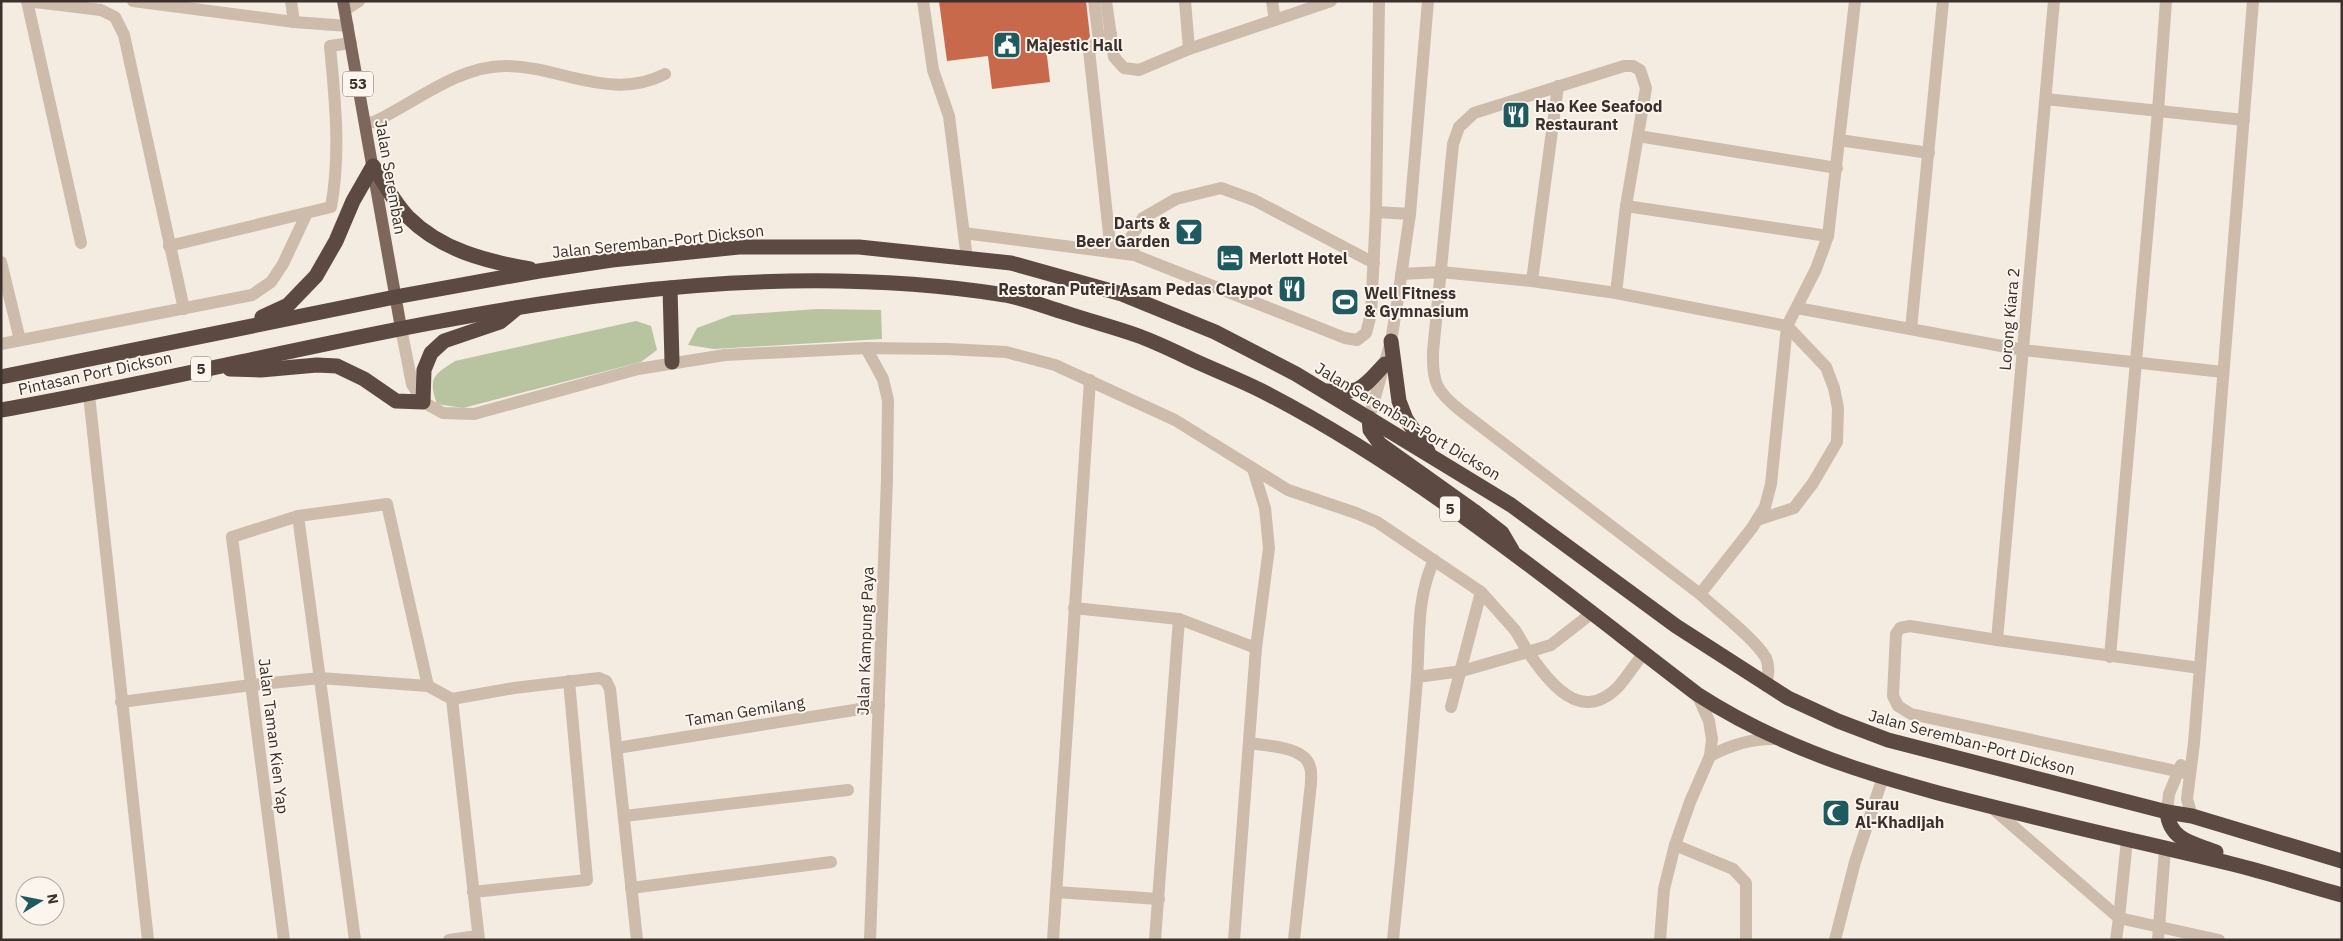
<svg xmlns="http://www.w3.org/2000/svg" width="2343" height="941" viewBox="0 0 2343 941" font-family="'IBM Plex Sans',sans-serif">
	<style>
		.green { fill: #b8c4a0 }
		.building { fill: #c8694b }
		.lines { fill: none; stroke-linecap: round; stroke-linejoin: round }
		.minor { stroke: #cdbbac; stroke-width: 12 }
		.major { stroke: #7d675c; stroke-width: 12 }
		.highway { stroke: #5c4a42; stroke-width: 15 }
		.labels { text-anchor: middle; stroke-width: 4; stroke-linejoin: round; paint-order: stroke }
		.shield { fill: #fbf5ee; stroke: #756b66; stroke-width: 1 }
		.shield-label { font-size: 15px; font-weight: bold; fill: #3b302b }
		.poi-label { font-size: 16px; font-weight: bold; fill: #3b302b; stroke: #fbf5ee; text-anchor: start }
		.street-label { font-size: 16px; fill: #3b302b; stroke: #fbf5ee }
	</style>
	<rect width="100%" height="100%" fill="#f4ebe1"/>
	<!-- green -->
	<g class="green">
		<polygon points="817,309 881,310 882,339 714,349 688,345 697,328 732,315"/>
		<path d="M636,321l15,5 6,24 -16,12 -178,46 -26,-4c-9,-26 -4,-29 18,-43z"/>
	</g>
	<!-- building -->
	<polygon class="building" points="939,1 1086,1 1090,37 1085,43 1046,47 1050,82 992,89 988,56 947,61"/>
	<g class="lines">
		<!-- minor -->
		<g class="minor">
			<polyline points="27,1 101,10 115,17 124,35 184,309"/>
			<polyline points="27,1 81,243"/>
			<polyline points="133,1 294,22 348,26"/>
			<polyline points="291,1 294,22"/>
			<polyline points="923,1 933,70 949,116 967,259"/>
			<polyline points="1094,1 1099,40"/>
			<polyline points="1106,1 1114,57 1124,68 1139,70 1189,49 1331,1"/>
			<polyline points="1185,1 1189,49"/>
			<polyline points="1272,1 1275,20"/>
			<polyline points="345,10 359,1"/>
			<polyline points="1111,34 1099,40 1089,50 1111,252"/>
			<polyline points="2046,99 2244,120"/>
			<path d="M365,124l11,-3c41,-20 83,-55 129,-55 55,0 106,36 160,8"/>
			<polyline points="1638,136 1837,168"/>
			<polyline points="1839,140 1929,153"/>
			<polyline points="1626,206 1828,236"/>
			<polyline points="1376,212 1410,214"/>
			<polyline points="964,233 1134,255"/>
			<path d="M169,246l162,-39c10,-54 4,-107 -1,-161l21,-3"/>
			<polyline points="1,262 20,340"/>
			<polyline points="1374,263 1254,200 1221,188 1176,199 1143,218 1131,237 1134,255 1345,338 1357,340 1366,333 1371,314 1376,212 1379,1"/>
			<polyline points="1401,274 1441,272 1532,281 1616,293 1787,326 1826,367 1834,388 1838,408 1837,442 1813,483 1794,508 1757,520"/>
			<polyline points="1532,281 1558,86"/>
			<path d="M1616,293l10,-87 20,-118 -6,-18 -7,-4h-9l-150,47 -15,14 -6,17 -20,208c-1,31 4,40 28,59l239,183c18,17 54,44 66,64 4,9 2,18 0,28"/>
			<polyline points="1797,308 2023,350 2223,372"/>
			<polyline points="401,328 412,384 423,402 443,413 474,414 638,369 725,355 866,348 948,349 1006,352 1055,365 1175,420 1288,490 1356,513 1377,522 1481,592 1515,630 1528,652 1551,645 1592,613"/>
			<polyline points="1911,329 1943,1"/>
			<polyline points="1,344 252,295 271,282 283,264 307,213"/>
			<polyline points="866,348 883,379 888,400 887,479 870,940"/>
			<polyline points="89,395 148,940"/>
			<polyline points="1369,418 1391,341 1398,298 1410,214 1428,1"/>
			<polyline points="1700,594 1752,528 1765,507 1771,484 1787,326 1816,269 1828,236 1855,1"/>
			<polyline points="1074,608 1179,619 1256,648"/>
			<polyline points="1997,640 2054,1"/>
			<polyline points="2110,657 2158,111 2166,1"/>
			<path d="M1417,677l45,-6 66,-19c21,30 52,73 90,35 9,-10 17,-23 26,-34"/>
			<polyline points="452,699 479,940"/>
			<polyline points="121,702 251,685 320,678 428,686 452,699 514,688 599,678 606,681 610,689 637,940"/>
			<polyline points="1451,707 1481,592"/>
			<path d="M1249,743c17,3 56,3 61,24 2,5 1,11 1,16l-17,157"/>
			<polyline points="617,748 879,706"/>
			<path d="M1710,756c22,-12 43,-18 67,-17"/>
			<polyline points="2190,774 1911,714 1898,706 1893,696 1896,634 1900,628 1910,626 1997,640 2200,668"/>
			<polyline points="1991,807 2119,918 2116,940"/>
			<polyline points="2167,812 2169,794 2181,765"/>
			<polyline points="624,816 848,790"/>
			<polyline points="2192,816 2187,799 2194,743 2253,1"/>
			<polyline points="2127,840 2119,918 2219,940"/>
			<polyline points="1675,845 1733,869 1746,883 1746,940"/>
			<polyline points="631,888 831,862"/>
			<polyline points="473,892 587,880 569,681"/>
			<polyline points="1056,892 1159,899"/>
			<polyline points="284,940 232,537 298,516"/>
			<polyline points="355,940 298,516 387,504 428,686"/>
			<polyline points="449,940 478,936"/>
			<polyline points="1053,940 1090,380"/>
			<polyline points="1155,940 1179,619"/>
			<polyline points="1234,940 1256,648 1269,548 1265,508 1253,469"/>
			<path d="M1393,940c9,-87 17,-174 24,-261 3,-42 -1,-80 17,-119"/>
			<polyline points="1660,940 1664,889 1675,845 1690,802 1710,756 1712,739 1709,721 1697,694"/>
			<polyline points="1835,940 1855,862 1883,777"/>
			<polyline points="2158,940 2165,849"/>
		</g>
		<!-- major -->
		<polyline class="major" points="343,1 401,328"/>
		<!-- highway -->
		<g class="highway">
			<polyline points="670,288 672,362"/>
			<path d="M262,317l26,-12 28,-29 20,-35 17,-40 20,-35c11,16 21,37 35,51 33,33 77,44 122,52"/>
			<polyline points="1391,341 1399,401 1406,419 1428,451"/>
			<polyline points="230,369 261,370 317,365 337,366 364,379 396,401 423,402 424,370 431,353 444,341 500,322 517,308"/>
			<polyline points="1,377 395,297 539,271 612,260 739,247 859,247 1011,263 1122,294 1215,332 1296,374 1511,505 1676,626 1788,698 1838,721 1888,740 2167,812 2192,816 2342,861"/>
			<path d="M1327,391c35,3 35,-3 58,-27"/>
			<path d="M1,410c331,-58 664,-169 1004,-115 21,4 41,12 61,18 24,8 47,14 70,22 20,7 40,17 59,26 22,10 45,19 67,30 156,80 296,197 435,303 100,65 211,92 325,120 70,18 141,33 210,50 37,9 73,21 110,31"/>
			<polyline points="1369,418 1370,430 1380,444 1474,511 1502,533 1512,550"/>
			<path d="M2167,812c3,29 26,31 49,40"/>
		</g>
	</g>
	<!-- icons -->
	<defs>
		<symbol id="civic-square" viewBox="-11 -11 22 22"><rect x="-9" y="-9" width="18" height="18" rx="4" fill="#1f5a5e" stroke="#fbf5ee"/><path d="M-.6-6.5H3V-4.5H.6V-3L4-1V1h2V6H-6V1h2V-1L-.6-3ZM-1.2 2.5V6h2.4V2.5Z" fill="#fff"/></symbol>
		<symbol id="restaurant-square" viewBox="-11 -11 22 22"><rect x="-9" y="-9" width="18" height="18" rx="4" fill="#1f5a5e" stroke="#fbf5ee"/><path d="M-5-6h1v4h1v-4h1v4h1v-4h1v5L-1.5 .5V6h-2V.5L-5-1ZM5-6V6H3V1.5H1.5Q1.5-4 5-6Z" fill="#fff"/></symbol>
		<symbol id="bar-square" viewBox="-11 -11 22 22"><rect x="-9" y="-9" width="18" height="18" rx="4" fill="#1f5a5e" stroke="#fbf5ee"/><path d="M-6-5H6L.8 .8V4.5H3.5V6h-7V4.5H-.8V.8Z" fill="#fff"/></symbol>
		<symbol id="hotel-square" viewBox="-11 -11 22 22"><rect x="-9" y="-9" width="18" height="18" rx="4" fill="#1f5a5e" stroke="#fbf5ee"/><path d="M-6-4.5h1.5V1H6V5H4.5V3h-9V5H-6ZM-4 0a1.8 1.8 0 1 1 3.6 0ZM.5 0V-2.5h3Q6-2.5 6 0Z" fill="#fff"/></symbol>
		<symbol id="stadium-square" viewBox="-11 -11 22 22"><rect x="-9" y="-9" width="18" height="18" rx="4" fill="#1f5a5e" stroke="#fbf5ee"/><path d="M0-5a6.5 5 0 1 0 0 10a6.5 5 0 1 0 0-10ZM-3.5-1.8h7v3.6h-7Z" fill="#fff"/></symbol>
		<symbol id="mosque-square" viewBox="-11 -11 22 22"><rect x="-9" y="-9" width="18" height="18" rx="4" fill="#1f5a5e" stroke="#fbf5ee"/><path d="M3.5-4.9A6 6 0 1 0 3.5 4.9A5 5 0 1 1 3.5-4.9Z" fill="#fff"/></symbol>
	</defs>
	<g fill-rule="evenodd">
		<use href="#civic-square" x="991" y="29" width="32" height="32"/>
		<use href="#restaurant-square" x="1500" y="99" width="32" height="32"/>
		<use href="#bar-square" x="1173" y="216" width="32" height="32"/>
		<use href="#hotel-square" x="1214" y="242" width="32" height="32"/>
		<use href="#restaurant-square" x="1276" y="273" width="32" height="32"/>
		<use href="#stadium-square" x="1329" y="286" width="32" height="32"/>
		<use href="#mosque-square" x="1820" y="797" width="32" height="32"/>
	</g>
	<g class="labels">
		<!-- shield labels -->
		<g class="shield">
			<rect x="343" y="71.5" width="30" height="25" rx="4"/>
			<rect x="191" y="356.5" width="20" height="25" rx="4"/>
			<rect x="1440" y="496.5" width="20" height="25" rx="4"/>
		</g>
		<g class="shield-label">
			<text x="358" y="89">53</text>
			<text x="201" y="374">5</text>
			<text x="1450" y="514">5</text>
		</g>
		<!-- poi labels -->
		<g class="poi-label">
			<text x="1026" y="51">Majestic Hall</text>
			<text x="1535" y="112">Hao Kee Seafood<tspan x="1535" dy="18">Restaurant</tspan></text>
			<text x="1170" y="229" text-anchor="end">Darts &amp;<tspan x="1170" dy="18">Beer Garden</tspan></text>
			<text x="1249" y="264">Merlott Hotel</text>
			<text x="1273" y="295" text-anchor="end">Restoran Puteri Asam Pedas Claypot</text>
			<text x="1364" y="299">Well Fitness<tspan x="1364" dy="18">&amp; Gymnasium</tspan></text>
			<text x="1855" y="810">Surau<tspan x="1855" dy="18">Al-Khadijah</tspan></text>
		</g>
		<!-- street labels -->
		<g class="street-label">
			<text transform="translate(391 177) rotate(80)" y="6">Jalan Seremban</text>
			<text transform="translate(658 241) rotate(-6)" y="6">Jalan Seremban-Port Dickson</text>
			<text transform="translate(2009 319) rotate(-85)" y="6">Lorong Kiara 2</text>
			<text transform="translate(95 373) rotate(-12)" y="6">Pintasan Port Dickson</text>
			<text transform="translate(1408 421) rotate(31)" y="6">Jalan Seremban-Port Dickson</text>
			<text transform="translate(865 641) rotate(-88)" y="6">Jalan Kampung Paya</text>
			<text transform="translate(745 711) rotate(-9)" y="6">Taman Gemilang</text>
			<text transform="translate(274 736) rotate(83)" y="6">Jalan Taman Kien Yap</text>
			<text transform="translate(1972 742) rotate(15)" y="6">Jalan Seremban-Port Dickson</text>
		</g>
	</g>
	<!-- border -->
	<rect width="2343" height="941" fill="none" stroke="#3b302b" stroke-width="5"/>
	<!-- north arrow -->
	<g transform="translate(40 901) rotate(80)"><circle r="24" fill="#fbf5ee" stroke="#aea6a0"/>
	<path d="M0-4L9 19L0 12L-9 19Z" fill="#1f5a5e"/>
	<text y="-8" font-size="14" font-weight="bold" text-anchor="middle" fill="#3b302b">N</text>
	</g>
</svg>
